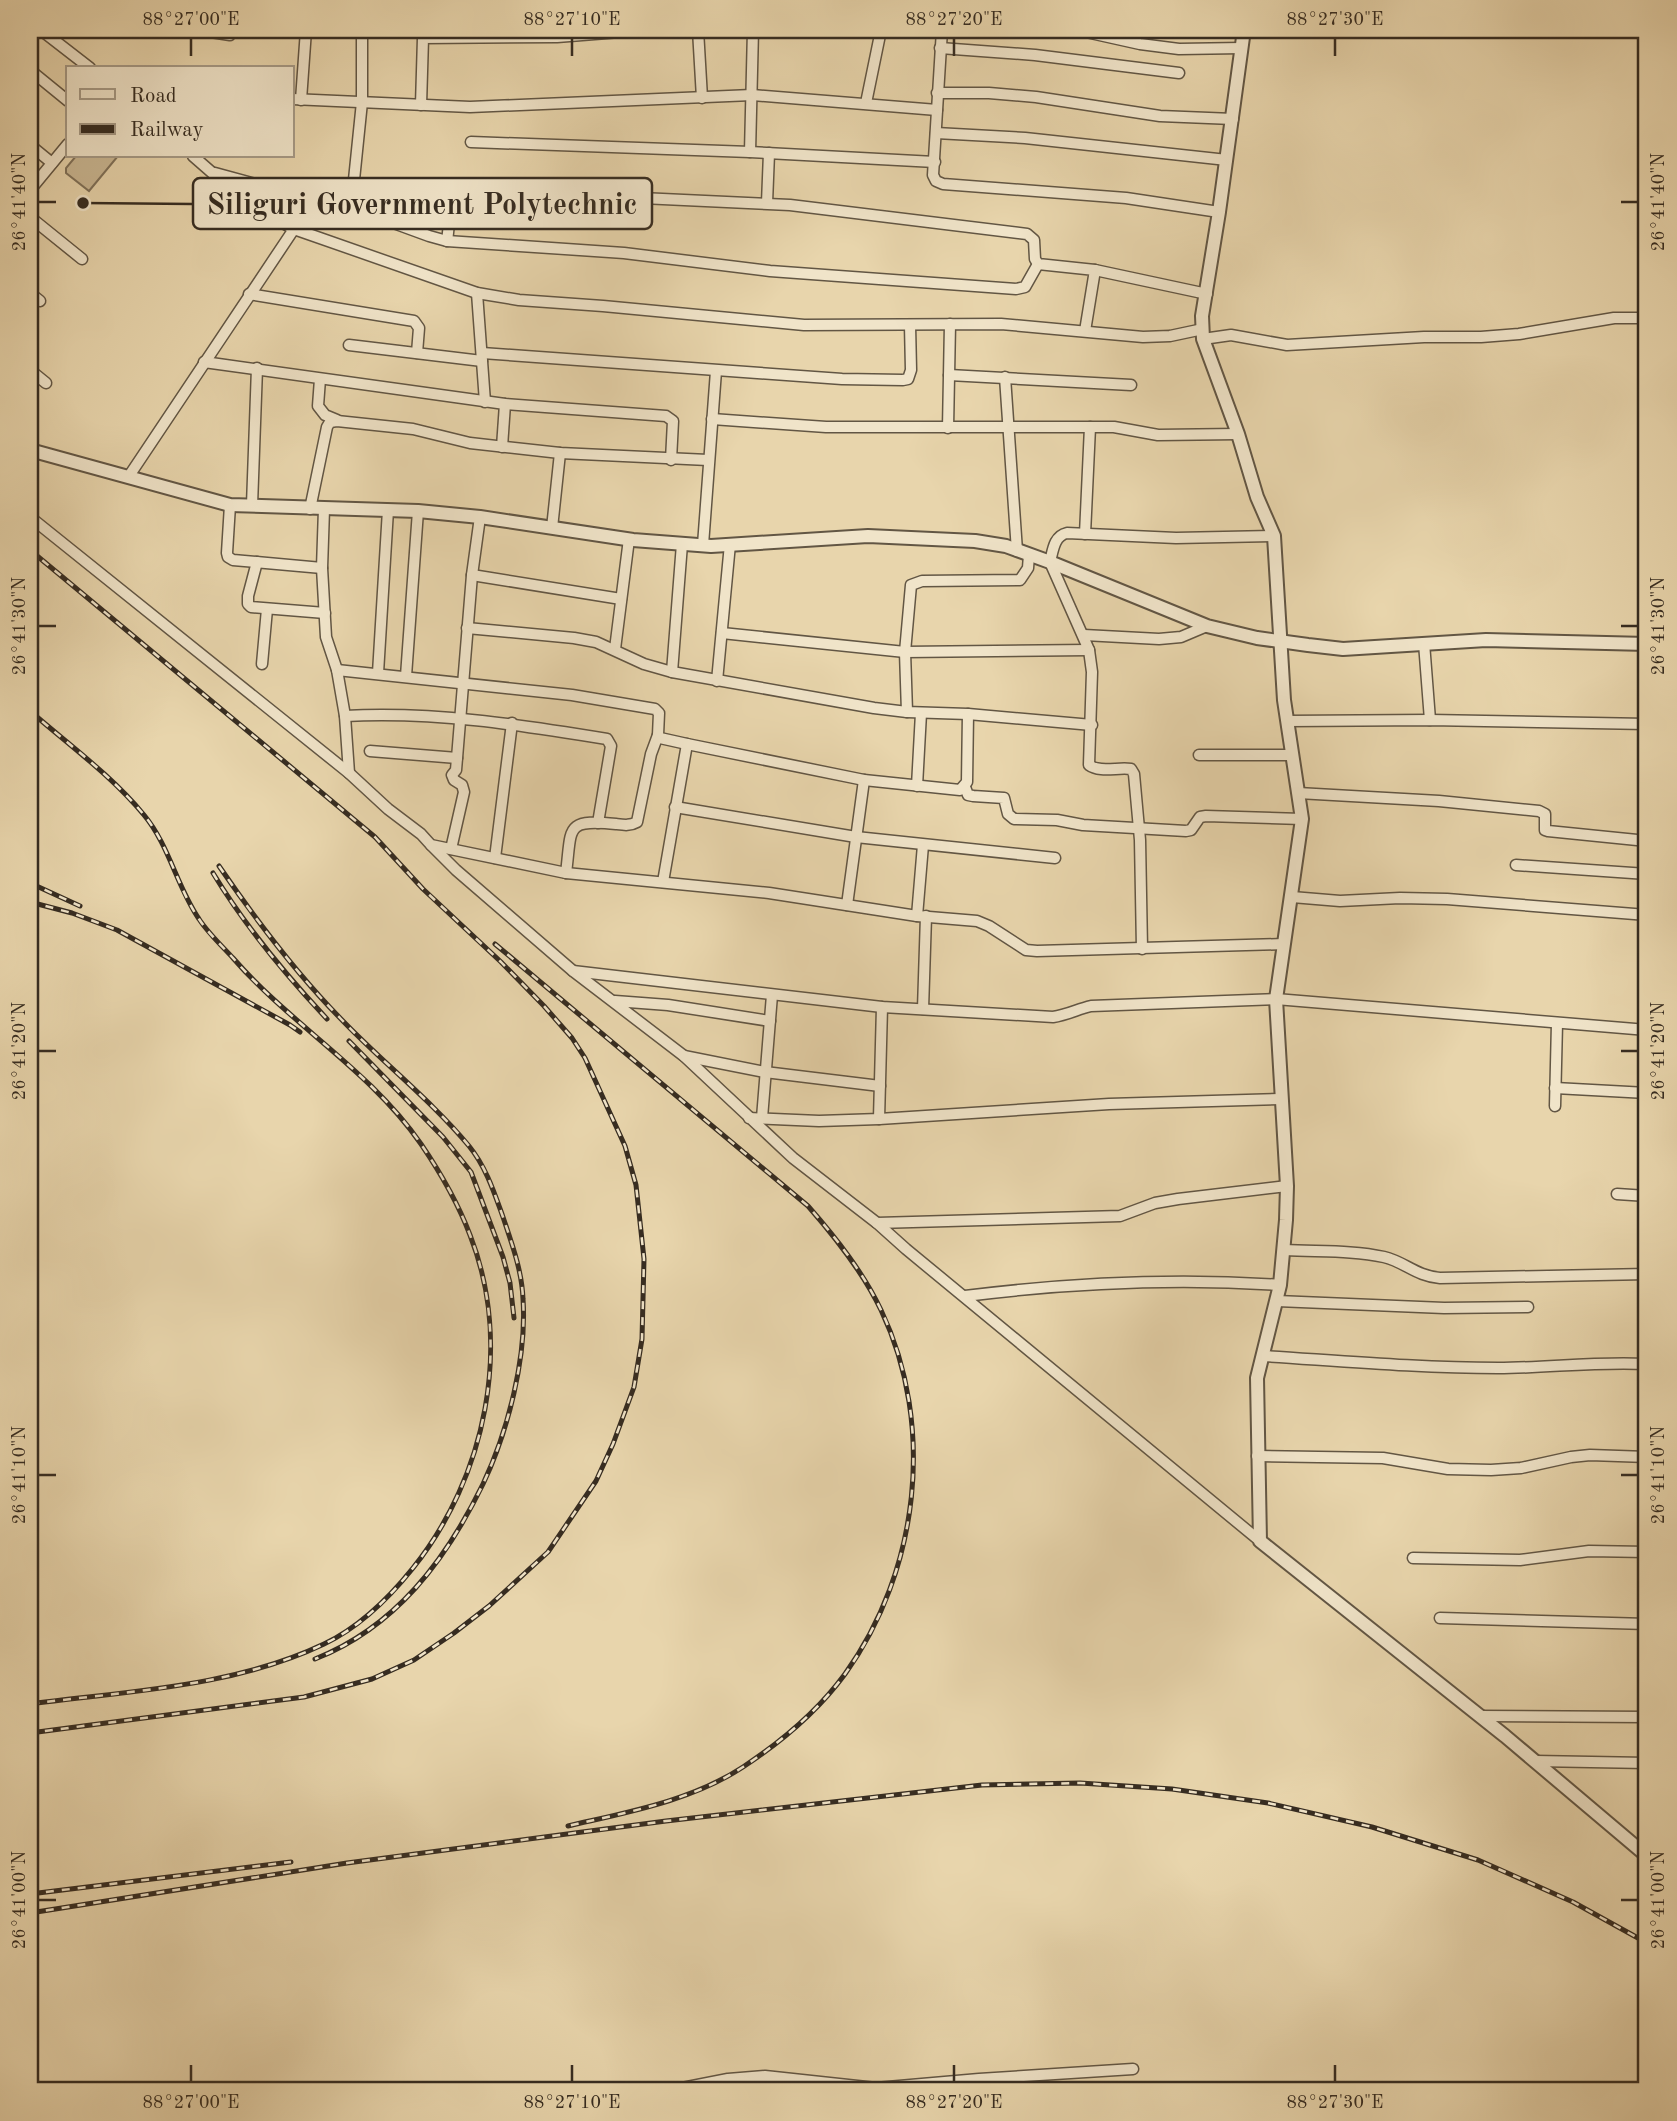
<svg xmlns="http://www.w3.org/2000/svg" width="1677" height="2121" viewBox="0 0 1677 2121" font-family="'Old Standard TT',serif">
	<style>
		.green { fill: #cab894; stroke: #80725a; stroke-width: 2 }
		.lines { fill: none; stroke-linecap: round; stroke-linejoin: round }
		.minor-casing { stroke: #625644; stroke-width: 13 }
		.tertiary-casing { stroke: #625644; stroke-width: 16 }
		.minor { stroke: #f0e4c9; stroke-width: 10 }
		.tertiary { stroke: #f0e4c9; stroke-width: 12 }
		.rail-casing { stroke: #362c21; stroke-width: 5 }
		.rail { stroke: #f0e4c9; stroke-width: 2.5; stroke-dasharray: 8; stroke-linecap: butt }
		.ticks { fill: none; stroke: #362c21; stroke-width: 2.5 }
		.leader { fill: none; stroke: #362c21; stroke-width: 2.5 }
		.callout-dot { fill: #362c21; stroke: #f0e4c9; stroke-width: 2.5 }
		.callout { fill: #f0e4c9; stroke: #362c21; stroke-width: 2.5 }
		.callout-label { font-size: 30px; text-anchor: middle; font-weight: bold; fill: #362c21 }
		.neatline { fill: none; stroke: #362c21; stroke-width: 2.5 }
		.ticks-label { font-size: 18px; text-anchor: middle; fill: #362c21 }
	</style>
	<rect width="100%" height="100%" fill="#e8d5ac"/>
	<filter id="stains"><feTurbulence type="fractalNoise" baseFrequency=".00286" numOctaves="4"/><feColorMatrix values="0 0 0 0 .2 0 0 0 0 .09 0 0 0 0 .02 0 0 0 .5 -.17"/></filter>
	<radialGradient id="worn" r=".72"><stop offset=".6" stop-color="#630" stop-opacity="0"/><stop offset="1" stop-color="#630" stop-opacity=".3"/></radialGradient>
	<!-- green -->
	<polygon class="green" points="76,156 118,156 89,191 66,173 66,168"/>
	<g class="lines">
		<defs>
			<g id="minor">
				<polyline points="41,30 90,68"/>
				<polyline points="198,30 230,35"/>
				<polyline points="698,30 702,98"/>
				<polyline points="942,30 933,175 936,181 943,184 1126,198 1219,212"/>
				<polyline points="1077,30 1140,44 1179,49 1242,48"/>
				<polyline points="940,48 1035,55 1179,73"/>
				<polyline points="30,70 68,101"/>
				<polyline points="937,93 989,93 1036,97 1160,116 1233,119"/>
				<polyline points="292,99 470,107 752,95 937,110"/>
				<polyline points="301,100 306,30"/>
				<polyline points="866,103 881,30"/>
				<polyline points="421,105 423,38 557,37 645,30"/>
				<polyline points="936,133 1025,138 1227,160"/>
				<polyline points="471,142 750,152 935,162"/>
				<polyline points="30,145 52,163"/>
				<polyline points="750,152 753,30"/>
				<polyline points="193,156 249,205 294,229 477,293 519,300 603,306 804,325 1001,324 1143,337 1170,336 1203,329"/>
				<polyline points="215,173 377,217 429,236 447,241 624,253 770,271 1016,289 1025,287 1038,264"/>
				<polyline points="30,190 68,144"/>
				<polyline points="767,203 769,153"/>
				<polyline points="351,209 362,102 362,30"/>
				<polyline points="30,217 82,259"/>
				<path d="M447,241c3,-20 1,-45 23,-51l320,15 237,29 7,6 1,19 3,5 57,6 -10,61"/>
				<polyline points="1095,270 1207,294"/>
				<polyline points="30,293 40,301"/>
				<polyline points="477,293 485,402"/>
				<polyline points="249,294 414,321 419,328 417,353"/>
				<polyline points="1203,339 1231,335 1287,345 1424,337 1481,337 1519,334 1614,318 1647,318"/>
				<polyline points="349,345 482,361"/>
				<polyline points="482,353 842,379 903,380 908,379 911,370 910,325"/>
				<polyline points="204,362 505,404 666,416 673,421 671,460"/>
				<polyline points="30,370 46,383"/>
				<polyline points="949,375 1131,385"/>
				<polyline points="1005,377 1017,551"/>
				<polyline points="320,379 318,406 325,415 337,420"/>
				<polyline points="712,419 826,427 1114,427 1158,435 1238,434"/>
				<polyline points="948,428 950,324"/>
				<polyline points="502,447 505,404"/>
				<polyline points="129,476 294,229"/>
				<polyline points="230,505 227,553 228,557 233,560 322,568"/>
				<polyline points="252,505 257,368"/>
				<polyline points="310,509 327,427 330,422 337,421 413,429 470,443 560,453 708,460"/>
				<polyline points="324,509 322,568 326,637 337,670 345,716 349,773"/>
				<polyline points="30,517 349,773 388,809 421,834 431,845 566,873 769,893 917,916 977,921 989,926 1026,950 1037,951 1284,944"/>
				<polyline points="552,528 560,453"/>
				<polyline points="1085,534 1090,427"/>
				<polyline points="703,545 716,371"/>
				<polyline points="257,562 248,596 248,604 251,607 325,613"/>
				<polyline points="472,575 621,599"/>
				<polyline points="467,628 574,638 596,642 644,664 672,672 874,708 907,712 968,714 1092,725"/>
				<polyline points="722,633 905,652 1089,650"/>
				<polyline points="1084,635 1159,639 1181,637 1207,626"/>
				<polyline points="1424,643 1430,720"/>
				<polyline points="615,649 629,539"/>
				<polyline points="262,664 267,609"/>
				<polyline points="337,670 572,695 655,709 659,713 658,735 660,738 687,744 663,882"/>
				<polyline points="672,672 682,544"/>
				<polyline points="378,673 388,510"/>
				<polyline points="406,676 418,511"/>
				<polyline points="717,681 730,544"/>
				<polyline points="907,712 905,652 911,585 922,581 1020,580 1028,568 1029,555"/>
				<path d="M345,716c88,-5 176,9 262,23l4,7 -13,77"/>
				<polyline points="1288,721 1430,720 1647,724"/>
				<polyline points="687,744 864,780 960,790 967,782 968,714"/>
				<polyline points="370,751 457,758"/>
				<polyline points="1199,755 1291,755"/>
				<polyline points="917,786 921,713"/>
				<polyline points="965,787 968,795 973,796 1004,798 1008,814 1014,819 1057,820 1083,825 1186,831 1191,830 1200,817 1206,816 1302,819"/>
				<polyline points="1298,793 1439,801 1539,811 1545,814 1545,830 1548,831 1647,841"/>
				<polyline points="675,807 856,837 1055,858"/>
				<polyline points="431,845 456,870 573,971 684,1056 793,1158 877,1223 906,1249 1260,1541"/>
				<polyline points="451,849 464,792 462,785 454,780 452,775 456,770 457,758 472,575 480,517"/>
				<polyline points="495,858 512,723"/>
				<polyline points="1516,865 1647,874"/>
				<path d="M566,873c6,-46 -2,-54 50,-49 8,1 14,2 21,-2l14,-68 7,-19"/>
				<polyline points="1292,897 1340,901 1400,898 1447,899 1647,915"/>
				<polyline points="847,905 864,780"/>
				<polyline points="917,916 923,845"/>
				<path d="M1142,949l-2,-109 -6,-66 -3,-5c-13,-2 -31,4 -42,-4l3,-93 -3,-22 -39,-88c3,-12 4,-26 17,-29l109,5 98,-2"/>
				<path d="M573,971l309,36 171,10c14,-2 25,-8 38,-11l185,-7 371,31"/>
				<polyline points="615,1001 668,1005 770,1021"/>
				<polyline points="923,1009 926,916"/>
				<polyline points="684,1056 765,1072 880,1086"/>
				<polyline points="1555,1088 1647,1093"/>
				<polyline points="1555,1106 1557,1023"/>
				<polyline points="749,1118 819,1121 879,1119 1109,1104 1280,1099"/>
				<polyline points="762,1118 772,995"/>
				<polyline points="879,1119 882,1007"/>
				<polyline points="1617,1194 1647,1196"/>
				<polyline points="877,1223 1120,1216 1155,1203 1178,1199 1287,1186"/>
				<path d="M1285,1250c32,2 67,0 99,7 21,5 32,19 56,21l207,-4"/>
				<path d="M965,1296c105,-13 210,-18 315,-11"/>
				<polyline points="1277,1301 1444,1308 1528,1307"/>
				<path d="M1264,1356c78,5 156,12 234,12 50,0 99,-7 149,-4"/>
				<polyline points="1257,1456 1383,1458 1448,1469 1491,1470 1521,1468 1571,1457 1590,1455 1647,1457"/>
				<polyline points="1413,1558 1520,1560 1589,1551 1647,1552"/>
				<polyline points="1440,1618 1647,1624"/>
				<polyline points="1480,1716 1647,1717"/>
				<polyline points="1535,1761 1647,1763"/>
				<polyline points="667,2091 728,2079 765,2076 876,2088 979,2079 1133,2069"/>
			</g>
			<g id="tertiary">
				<polyline points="1244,30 1219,212 1202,316 1203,339 1238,434 1257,497 1274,536 1284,700 1302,819 1276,999 1287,1186 1286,1220 1280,1285 1257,1378 1260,1541 1505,1736 1647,1856"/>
				<polyline points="30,450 230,505 418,511 480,517 633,540 711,546 868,536 975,541 1006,546 1050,562 1207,626 1257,638 1308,645 1343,649 1486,640 1647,644"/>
			</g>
		</defs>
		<!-- minor casing -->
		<use href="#minor" class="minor-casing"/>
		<!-- tertiary casing -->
		<use href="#tertiary" class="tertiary-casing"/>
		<!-- minor -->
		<use href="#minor" class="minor"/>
		<!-- tertiary -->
		<use href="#tertiary" class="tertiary"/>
		<defs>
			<g id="rail">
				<polyline points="30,550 375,837 423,889 501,962 544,1006 572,1038 585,1058 625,1146 636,1185 644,1259 642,1339 634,1387 613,1444 596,1481 548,1552 489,1606 454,1633 414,1660 372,1679 304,1697 30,1733"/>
				<path d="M30,711c38,33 82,65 114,104 25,30 33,72 55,104 9,14 23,27 34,39 58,67 137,112 188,186 19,28 37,59 49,91 43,110 16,242 -57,333 -24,30 -53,59 -89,76 -90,43 -196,47 -294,60"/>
				<path d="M219,866c37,54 77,107 122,153 40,42 91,82 128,127 17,21 25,46 34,71 9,27 19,54 20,82 4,58 -15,132 -40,185 -37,76 -87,143 -168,175"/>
				<path d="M213,873c32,53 72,101 114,146"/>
				<polyline points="30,883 80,906"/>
				<polyline points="30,902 72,913 117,930 290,1025 300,1032"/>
				<path d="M495,944l313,262c28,32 55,66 73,104 55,116 38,261 -36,364 -27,37 -64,68 -102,93 -52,34 -115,45 -175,59"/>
				<polyline points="349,1041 443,1137 471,1172 503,1257 510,1283 514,1318"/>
				<polyline points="30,1894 291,1862"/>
				<polyline points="30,1913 347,1863 666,1821 982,1785 1080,1783 1172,1789 1268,1803 1372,1827 1478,1860 1573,1902 1647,1943"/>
			</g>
		</defs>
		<!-- rail casing -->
		<use href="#rail" class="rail-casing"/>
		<!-- rail -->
		<use href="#rail" class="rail"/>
	</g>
	<!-- ticks -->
	<path class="ticks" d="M191,38v18M572,38v18M954,38v18M1335,38v18M38,202h18M1621,202h17M38,626h18M1621,626h17M38,1051h18M1621,1051h17M38,1475h18M1621,1475h17M38,1900h18M1621,1900h17M191,2065v17M572,2065v17M954,2065v17M1335,2065v17"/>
	<!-- callouts -->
	<path class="leader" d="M83 203L193 204"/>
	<circle class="callout-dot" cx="83" cy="203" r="7"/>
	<rect class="callout" x="193" y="178" width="459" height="51" rx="7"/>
	<g class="callout-label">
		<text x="422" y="214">Siliguri Government Polytechnic</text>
	</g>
	<!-- margin -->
	<rect width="1677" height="2121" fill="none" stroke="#e8d5ac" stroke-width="77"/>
	<!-- legend -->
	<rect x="66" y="66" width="228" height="91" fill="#f0e4c9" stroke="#a69a86" stroke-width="2"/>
	<rect x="80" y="89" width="35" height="10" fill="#f0e4c9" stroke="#a69a86" stroke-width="2"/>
	<text x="130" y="102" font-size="21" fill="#362c21">Road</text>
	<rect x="80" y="124" width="35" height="10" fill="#362c21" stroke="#a69a86" stroke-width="2"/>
	<text x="130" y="136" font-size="21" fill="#362c21">Railway</text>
	<rect x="38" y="38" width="1600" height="2044" class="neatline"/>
	<g class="ticks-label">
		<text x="191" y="25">88°27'00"E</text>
		<text x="572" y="25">88°27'10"E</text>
		<text x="954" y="25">88°27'20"E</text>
		<text x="1335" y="25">88°27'30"E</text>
		<text transform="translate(19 202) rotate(-90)" y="6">26°41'40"N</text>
		<text transform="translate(1658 202) rotate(-90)" y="6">26°41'40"N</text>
		<text transform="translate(19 626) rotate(-90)" y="6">26°41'30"N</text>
		<text transform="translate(1658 626) rotate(-90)" y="6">26°41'30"N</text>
		<text transform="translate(19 1051) rotate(-90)" y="6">26°41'20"N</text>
		<text transform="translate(1658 1051) rotate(-90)" y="6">26°41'20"N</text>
		<text transform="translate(19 1475) rotate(-90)" y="6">26°41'10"N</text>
		<text transform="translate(1658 1475) rotate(-90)" y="6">26°41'10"N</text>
		<text transform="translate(19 1900) rotate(-90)" y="6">26°41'00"N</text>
		<text transform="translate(1658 1900) rotate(-90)" y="6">26°41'00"N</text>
		<text x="191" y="2108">88°27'00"E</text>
		<text x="572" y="2108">88°27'10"E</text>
		<text x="954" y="2108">88°27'20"E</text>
		<text x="1335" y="2108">88°27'30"E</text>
	</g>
	<rect width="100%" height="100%" filter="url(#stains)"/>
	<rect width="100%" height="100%" fill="url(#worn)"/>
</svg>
